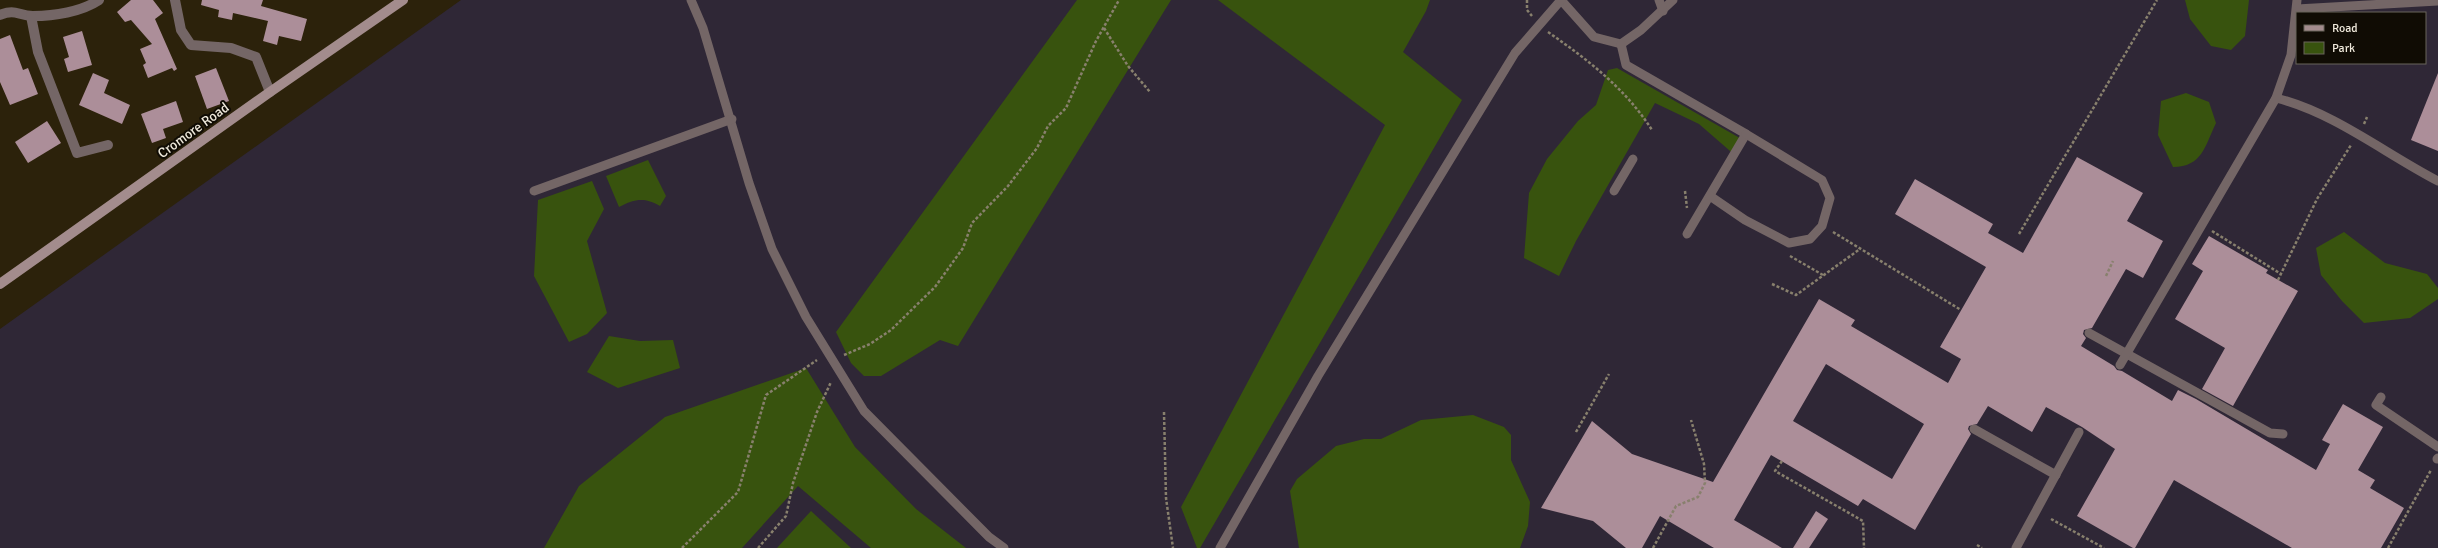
<svg xmlns="http://www.w3.org/2000/svg" width="2438" height="548" viewBox="0 0 2438 548" font-family="Signika,sans-serif">
	<style>
		.education { fill: #2f2736; fill-rule: evenodd }
		.green { fill: #38530e }
		.building { fill: #ac8e99; fill-rule: evenodd }
		.lines { fill: none; stroke-linecap: round; stroke-linejoin: round }
		.path { stroke: #88806d; stroke-width: 2.5; stroke-dasharray: 3 2; stroke-linecap: butt }
		.lane { stroke: #746666; stroke-width: 9 }
		.street { stroke: #746666; stroke-width: 10 }
		.secondary { stroke: #a38c8d; stroke-width: 10 }
		.labels { text-anchor: middle; stroke-width: 4; stroke-linejoin: round; paint-order: stroke }
		.street-label { font-size: 14px; fill: #efe9db; stroke: #100c04 }
	</style>
	<rect width="100%" height="100%" fill="#2c220b"/>
	<!-- education -->
	<path class="education" d="M461,0h1977v548h-2438v-219zM2297,13h128v50h-128z"/>
	<!-- green -->
	<g class="green">
		<polygon points="1077,0 1171,0 958,346 940,340 881,376 864,376 851,363 836,332"/>
		<polygon points="1218,0 1430,0 1426,11 1403,52 1462,100 1200,548 1197,548 1181,507 1385,125"/>
		<polygon points="2185,0 2249,0 2245,36 2231,50 2211,46 2190,19"/>
		<polygon points="1617,68 1745,141 1737,157 1699,124 1655,103 1576,241 1559,276 1524,258 1529,193 1547,159 1578,121 1596,105 1608,70"/>
		<path d="M2186,93l23,9 7,21c-11,23 -14,44 -43,44l-15,-32 3,-34z"/>
		<path d="M648,160l18,36 -6,10c-16,-9 -25,-7 -41,1l-13,-31z"/>
		<polygon points="592,181 604,209 587,241 607,313 587,334 569,342 534,276 538,200"/>
		<polygon points="2344,232 2385,263 2427,274 2438,288 2438,299 2410,318 2364,323 2342,301 2321,275 2316,248"/>
		<polygon points="609,336 640,341 673,340 680,368 618,388 587,372"/>
		<polygon points="806,368 855,447 916,509 966,548 871,548 798,486 742,548 544,548 579,486 665,417"/>
		<polygon points="1473,415 1504,427 1511,435 1511,460 1530,502 1528,526 1520,548 1299,548 1290,491 1297,479 1336,446 1364,439 1381,439 1421,420"/>
		<polygon points="811,511 851,548 777,548"/>
	</g>
	<!-- building -->
	<g class="building">
		<polygon points="131,0 153,0 163,13 155,19 177,69 174,71 172,68 148,78 143,65 146,63 140,49 152,44 131,20 125,22 117,12"/>
		<polygon points="202,0 263,0 261,6 307,19 301,41 279,36 277,45 263,41 268,21 233,13 232,20 218,17 219,10 201,5"/>
		<polygon points="82,31 92,65 68,72 64,59 69,57 63,37"/>
		<polygon points="10,35 23,70 28,68 38,94 10,105 0,82 0,39"/>
		<polygon points="216,68 229,101 207,109 195,76"/>
		<polygon points="93,73 109,80 104,93 130,105 122,124 79,105"/>
		<polygon points="2438,73 2438,151 2411,140"/>
		<polygon points="176,101 183,122 163,129 166,138 152,143 141,114"/>
		<polygon points="47,121 61,143 28,163 15,142"/>
		<path d="M2077,157l66,36 -16,28 36,20 -20,37 -17,-9 -34,59 -8,2 -1,4 3,4 -5,8 33,20 3,4 5,1 50,30 6,-11 18,9 120,71 14,-26 -8,-4 21,-36 40,23 -25,43 17,10 -5,8 34,20 -23,40h-89l-118,-68 -39,68h-2l-56,-32 38,-67 -33,-22 -36,-20 -14,25 -44,-26 -11,18 -8,2 -1,3 3,5 -56,96 -52,-31 -5,7 -87,-51 -37,65 48,28h-68l-54,-32 -18,32h-16l-33,-27 -52,-13 51,-87 40,33 81,28 106,-183 36,21 -4,6 97,57 13,-24 -21,-12 46,-80 -91,-53 20,-35 78,45 -5,9 35,20zM1826,364l98,60 -32,55 -99,-58z"/>
		<polygon points="2209,236 2268,270 2266,273 2298,291 2233,406 2202,389 2225,348 2175,319 2203,271 2192,264"/>
		<polygon points="1816,511 1828,519 1809,548 1793,548"/>
	</g>
	<g class="lines">
		<!-- path -->
		<g class="path">
			<polyline points="1527,0 1527,10 1532,16"/>
			<polyline points="1104,28 1128,66 1150,92"/>
			<path d="M1548,32c40,28 77,56 104,98"/>
			<polyline points="2364,124 2367,117"/>
			<polyline points="1685,191 1687,208"/>
			<polyline points="2212,231 2281,274"/>
			<polyline points="1833,232 1961,310"/>
			<polyline points="2019,234 2157,0"/>
			<polyline points="1790,256 1823,275"/>
			<polyline points="2106,276 2113,261"/>
			<polyline points="2278,280 2317,199 2351,145"/>
			<polyline points="1772,284 1796,295 1860,249"/>
			<polyline points="844,355 870,344 891,330 935,287 963,248 972,223 1008,186 1037,148 1048,126 1066,108 1096,41 1119,0"/>
			<polyline points="1164,412 1166,498 1173,548"/>
			<polyline points="1576,432 1609,374"/>
			<polyline points="1782,461 1775,471 1863,521 1864,548"/>
			<polyline points="2051,519 2104,548"/>
			<polyline points="1977,545 1982,548"/>
			<polyline points="682,548 738,492 766,395 817,360"/>
			<polyline points="758,548 786,516 793,483 817,412 831,382"/>
			<polyline points="1653,548 1676,506 1698,497 1705,483 1704,464 1691,420"/>
			<polyline points="2388,548 2431,470"/>
		</g>
		<!-- lane -->
		<g class="lane">
			<polyline points="691,0 703,28 749,183 772,249 806,317 864,411 989,537 1004,548"/>
			<polyline points="1561,0 1594,37 1621,44 1641,30 1673,0"/>
			<polyline points="1659,0 1663,11"/>
			<polyline points="2297,9 2438,1"/>
			<polyline points="1621,44 1626,65 1746,134 1687,234"/>
			<path d="M2276,98c59,15 108,55 162,83"/>
			<polyline points="534,191 732,119"/>
			<polyline points="1614,191 1633,159"/>
			<polyline points="1710,196 1745,220 1789,243 1810,239 1822,226 1830,198 1822,180 1746,134"/>
			<polyline points="2089,333 2270,433 2283,434"/>
			<polyline points="2120,365 2276,98 2291,55 2297,0"/>
			<polyline points="2381,397 2376,405 2438,447"/>
			<polyline points="1974,429 2056,475"/>
			<polyline points="2437,459 2438,458"/>
			<polyline points="1220,548 1318,376 1515,53 1561,0"/>
			<polyline points="2016,548 2079,432"/>
		</g>
		<!-- street -->
		<g class="street">
			<polyline points="175,0 181,30 191,45 231,48 256,57 270,92"/>
			<path d="M0,15c16,-7 18,1 33,1 21,0 48,-4 66,-16"/>
			<polyline points="31,16 38,52 77,153 108,145"/>
		</g>
		<!-- secondary -->
		<polyline class="secondary" points="0,284 270,92 403,0"/>
	</g>
	<g class="labels">
		<!-- street labels -->
		<g class="street-label">
			<text transform="translate(193 130) rotate(-36)" y="5">Cromore Road</text>
		</g>
	</g>
	<!-- legend -->
	<rect x="2296" y="12" width="130" height="52" fill="#100c04" stroke="#69645a"/>
	<rect x="2304" y="25" width="20" height="6" fill="#a38c8d" stroke="#69645a"/>
	<text x="2332" y="32" font-size="12" fill="#efe9db">Road</text>
	<rect x="2304" y="42" width="20" height="12" fill="#38530e" stroke="#69645a"/>
	<text x="2332" y="52" font-size="12" fill="#efe9db">Park</text>
</svg>
